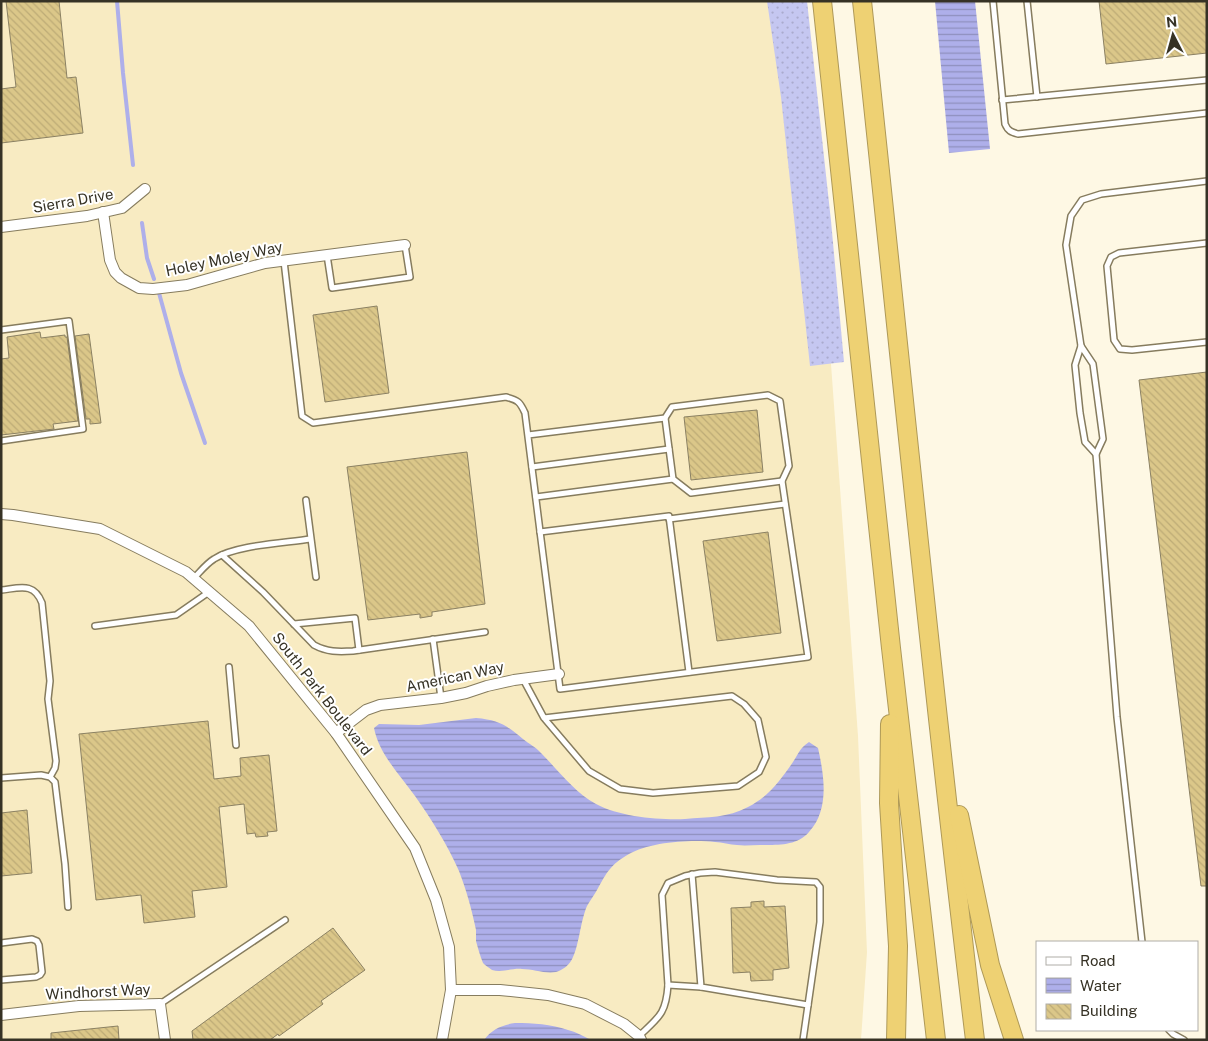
<svg xmlns="http://www.w3.org/2000/svg" width="1208" height="1041" viewBox="0 0 1208 1041" font-family="'Public Sans',sans-serif">
	<style>
		.built { fill: #f8ebc2 }
		.grass { fill: url(#grass-dots) }
		.water { fill: url(#water-rules) }
		.lines { fill: none; stroke-linecap: round; stroke-linejoin: round }
		.stream { stroke: #aeafea; stroke-width: 4 }
		.building { fill: url(#building-back-hatch); stroke: #8b8163 }
		.service-casing { stroke: #867c5e; stroke-width: 8 }
		.minor-casing { stroke: #867c5e; stroke-width: 12 }
		.motorway-casing { stroke: #ae9958; stroke-width: 20 }
		.service { stroke: #fff; stroke-width: 5 }
		.minor { stroke: #fff; stroke-width: 10 }
		.motorway { stroke: #eed173; stroke-width: 18 }
		.labels { text-anchor: middle; stroke-width: 4; stroke-linejoin: round; paint-order: stroke }
		.street-label { font-size: 15px; fill: #363225; stroke: #fff }
	</style>
	<defs>
		<pattern id="grass-dots" width="8" height="8" patternUnits="userSpaceOnUse" patternTransform="scale(1.25)"><rect width="8" height="8" fill="#c5c7f1"/><path d="M2 2h.1M6 6h.1" fill="none" stroke="#aaabce" stroke-width="1.8" stroke-linecap="round"/></pattern>
		<pattern id="water-rules" width="6" height="5" patternUnits="userSpaceOnUse" patternTransform="scale(1.25)"><rect width="6" height="5" fill="#aeafea"/><path d="M0 2.5h6" fill="none" stroke="#8e8fbd"/></pattern>
		<pattern id="building-back-hatch" width="6" height="6" patternUnits="userSpaceOnUse" patternTransform="scale(1.25)"><rect width="6" height="6" fill="#dbc789"/><path d="M-1 5l2 2M0 0l6 6M5-1l2 2" fill="none" stroke="#bdab76"/></pattern>
	</defs>
	<rect width="100%" height="100%" fill="#fef8e4"/>
	<!-- built -->
	<polygon class="built" points="1,1 794,1 822,240 858,736 867,952 861,1040 1,1040"/>
	<!-- grass -->
	<polygon class="grass" points="767,1 807,1 831,221 844,362 810,366 781,97"/>
	<!-- water -->
	<g class="water">
		<polygon points="935,1 975,1 990,149 949,153"/>
		<path d="M476,718c23,2 30,7 47,21 6,5 13,8 18,14 18,18 33,39 55,51 24,13 63,16 89,15 22,-2 43,-1 63,-12 20,-10 32,-26 45,-45 6,-9 6,-13 16,-20l9,6c6,27 12,61 -9,84 -12,14 -32,13 -49,13 -8,0 -15,1 -23,0 -7,0 -15,-3 -22,-3 -23,-3 -66,0 -86,12 -19,11 -22,18 -32,36 -3,5 -7,11 -10,16 -7,16 -8,42 -16,55 -3,5 -9,9 -15,11 -11,2 -23,-3 -34,-3 -10,-1 -20,4 -30,1 -3,-2 -7,-5 -9,-7 -3,-7 -5,-15 -7,-22 0,-4 0,-8 0,-11 -4,-20 -10,-41 -17,-59 -12,-27 -27,-51 -44,-75 -15,-21 -36,-42 -41,-68l5,-4 40,1z"/>
		<path d="M515,1023c18,0 36,1 53,7 8,2 15,6 23,10h-107c8,-11 18,-15 31,-17z"/>
	</g>
	<g class="lines">
		<!-- stream -->
		<g class="stream">
			<polyline points="117,1 123,73 133,165"/>
			<polyline points="142,223 147,258 154,279"/>
			<polyline points="159,293 181,373 205,443"/>
		</g>
	</g>
	<!-- building -->
	<g class="building">
		<polygon points="6,1 59,1 67,78 76,77 83,133 1,143 1,89 16,87"/>
		<polygon points="1099,1 1207,1 1207,53 1106,64"/>
		<polygon points="377,306 389,393 325,402 313,315"/>
		<polygon points="40,332 41,338 65,335 65,337 67,337 78,421 53,424 54,429 1,435 1,359 9,358 7,337"/>
		<polygon points="89,334 101,423 90,424 90,419 86,419 75,336"/>
		<polygon points="1207,372 1207,886 1201,886 1139,380"/>
		<polygon points="757,410 763,472 691,480 684,417"/>
		<polygon points="467,452 485,604 432,612 432,616 420,618 420,614 368,620 347,467"/>
		<polygon points="768,532 781,633 717,641 703,541"/>
		<polygon points="208,721 214,779 241,776 240,758 269,755 277,831 267,832 268,836 256,837 255,833 247,834 244,804 219,807 227,887 192,891 195,917 144,923 141,895 96,900 79,734"/>
		<polygon points="27,810 32,873 1,876 1,813"/>
		<polygon points="764,901 764,907 785,906 789,968 773,970 773,980 751,981 750,972 733,973 731,908 751,907 751,902"/>
		<polygon points="333,928 365,970 321,1001 323,1004 279,1036 278,1034 270,1040 193,1040 192,1031"/>
		<polygon points="118,1026 119,1040 51,1040 51,1033"/>
	</g>
	<g class="lines">
		<defs>
			<g id="service">
				<path d="M993,1l12,123c3,7 6,8 13,10l189,-21"/>
				<polyline points="1027,1 1037,97"/>
				<polyline points="1002,100 1207,80"/>
				<polyline points="1207,243 1119,253 1111,257 1107,266 1114,340 1120,349 1132,350 1207,342"/>
				<polyline points="327,255 332,288 410,277 405,245"/>
				<path d="M284,261l18,155 11,7 193,-26c12,3 14,5 19,16l35,276 248,-32 -26,-176 7,-15 -9,-65 -12,-6 -96,12 -7,11 -137,17"/>
				<polyline points="1,330 69,321 83,429 1,441"/>
				<polyline points="1081,346 1075,365 1080,413 1085,442 1096,454"/>
				<polyline points="665,418 673,479 691,493 782,481"/>
				<polyline points="532,467 669,449"/>
				<polyline points="536,497 673,479"/>
				<polyline points="306,500 316,577"/>
				<polyline points="669,519 785,504"/>
				<polyline points="540,532 669,516 689,672"/>
				<path d="M222,555l41,37 51,53c13,7 24,7 39,6l132,-19"/>
				<path d="M194,578c6,-6 12,-14 20,-19 21,-14 71,-16 96,-20"/>
				<path d="M1,590c19,-2 33,-8 41,13l8,78 -2,18 8,62 -1,7 -5,9"/>
				<polyline points="294,624 355,618 359,650"/>
				<polyline points="95,626 176,615 209,592"/>
				<polyline points="433,639 441,698"/>
				<polyline points="229,667 236,745"/>
				<polyline points="523,679 544,718 732,696 744,704 758,720 766,757 759,772 738,786 653,793 620,789 589,771 544,718"/>
				<polyline points="1,778 41,775 50,777 55,782 65,864 68,907"/>
				<polyline points="692,874 701,987 808,1005"/>
				<polyline points="1142,942 1117,717 1096,454 1103,439 1093,364 1081,346 1066,245 1071,216 1082,200 1101,194 1207,181"/>
				<polyline points="1,943 32,939 37,941 39,945 42,972 40,975 36,977 1,980"/>
				<polyline points="668,985 701,987"/>
				<polyline points="160,1004 285,920"/>
				<polyline points="1169,1030 1173,1034 1184,1040"/>
				<path d="M639,1036c20,-19 27,-22 29,-51l-6,-90 6,-12 17,-7 15,-3 15,-1 62,8 39,2 4,5v35l-17,118"/>
			</g>
			<g id="minor">
				<polyline points="103,212 110,260 115,272 121,278 139,288 153,289 187,285 265,263 405,245"/>
				<polyline points="1,227 87,216 122,208 145,189"/>
				<polyline points="1,514 13,515 100,529 186,572 249,626 336,733 415,848 436,900 449,947 451,990 442,1040"/>
				<polyline points="336,733 366,710 380,705 441,698 466,693 487,686 514,680 559,674"/>
				<polyline points="451,990 500,990 548,995 585,1004 624,1024 639,1036 641,1040"/>
				<polyline points="1,1015 79,1006 160,1004 165,1040"/>
			</g>
			<g id="motorway">
				<polyline points="822,1 891,648 936,1040"/>
				<path d="M862,1c37,346 71,693 113,1039"/>
				<polyline points="890,724 889,803 898,946 896,1040"/>
				<polyline points="959,815 990,965 1014,1040"/>
			</g>
		</defs>
		<!-- service casing -->
		<use href="#service" class="service-casing"/>
		<!-- minor casing -->
		<use href="#minor" class="minor-casing"/>
		<!-- motorway casing -->
		<use href="#motorway" class="motorway-casing"/>
		<!-- service -->
		<use href="#service" class="service"/>
		<!-- minor -->
		<use href="#minor" class="minor"/>
		<!-- motorway -->
		<use href="#motorway" class="motorway"/>
	</g>
	<g class="labels">
		<!-- street labels -->
		<g class="street-label">
			<text transform="translate(73 201) rotate(-10)" y="5">Sierra Drive</text>
			<text transform="translate(224 259) rotate(-12)" y="5">Holey Moley Way</text>
			<text transform="translate(455 677) rotate(-12)" y="5">American Way</text>
			<text transform="translate(322 694) rotate(52)" y="5">South Park Boulevard</text>
			<text transform="translate(98 992) rotate(-3)" y="5">Windhorst Way</text>
		</g>
	</g>
	<!-- border -->
	<rect width="1208" height="1041" fill="none" stroke="#363225" stroke-width="5"/>
	<!-- legend -->
	<rect x="1036" y="941" width="162" height="90" fill="#ffffff" stroke="#afada8"/>
	<rect x="1046" y="957" width="25" height="8" fill="#ffffff" stroke="#afada8"/>
	<text x="1080" y="966" font-size="15" fill="#363225">Road</text>
	<rect x="1046" y="978" width="25" height="15" fill="url(#water-rules)" stroke="#afada8"/>
	<text x="1080" y="991" font-size="15" fill="#363225">Water</text>
	<rect x="1046" y="1004" width="25" height="15" fill="url(#building-back-hatch)" stroke="#afada8"/>
	<text x="1080" y="1016" font-size="15" fill="#363225">Building</text>
	<!-- north arrow -->
	<g transform="translate(1173 35) rotate(354)" stroke="#ffffff" stroke-width="4" paint-order="stroke">
	<path d="M0-4L9 19L0 12L-9 19Z" fill="#363225"/>
	<text y="-8" font-size="14" font-weight="bold" text-anchor="middle" fill="#363225">N</text>
	</g>
</svg>
